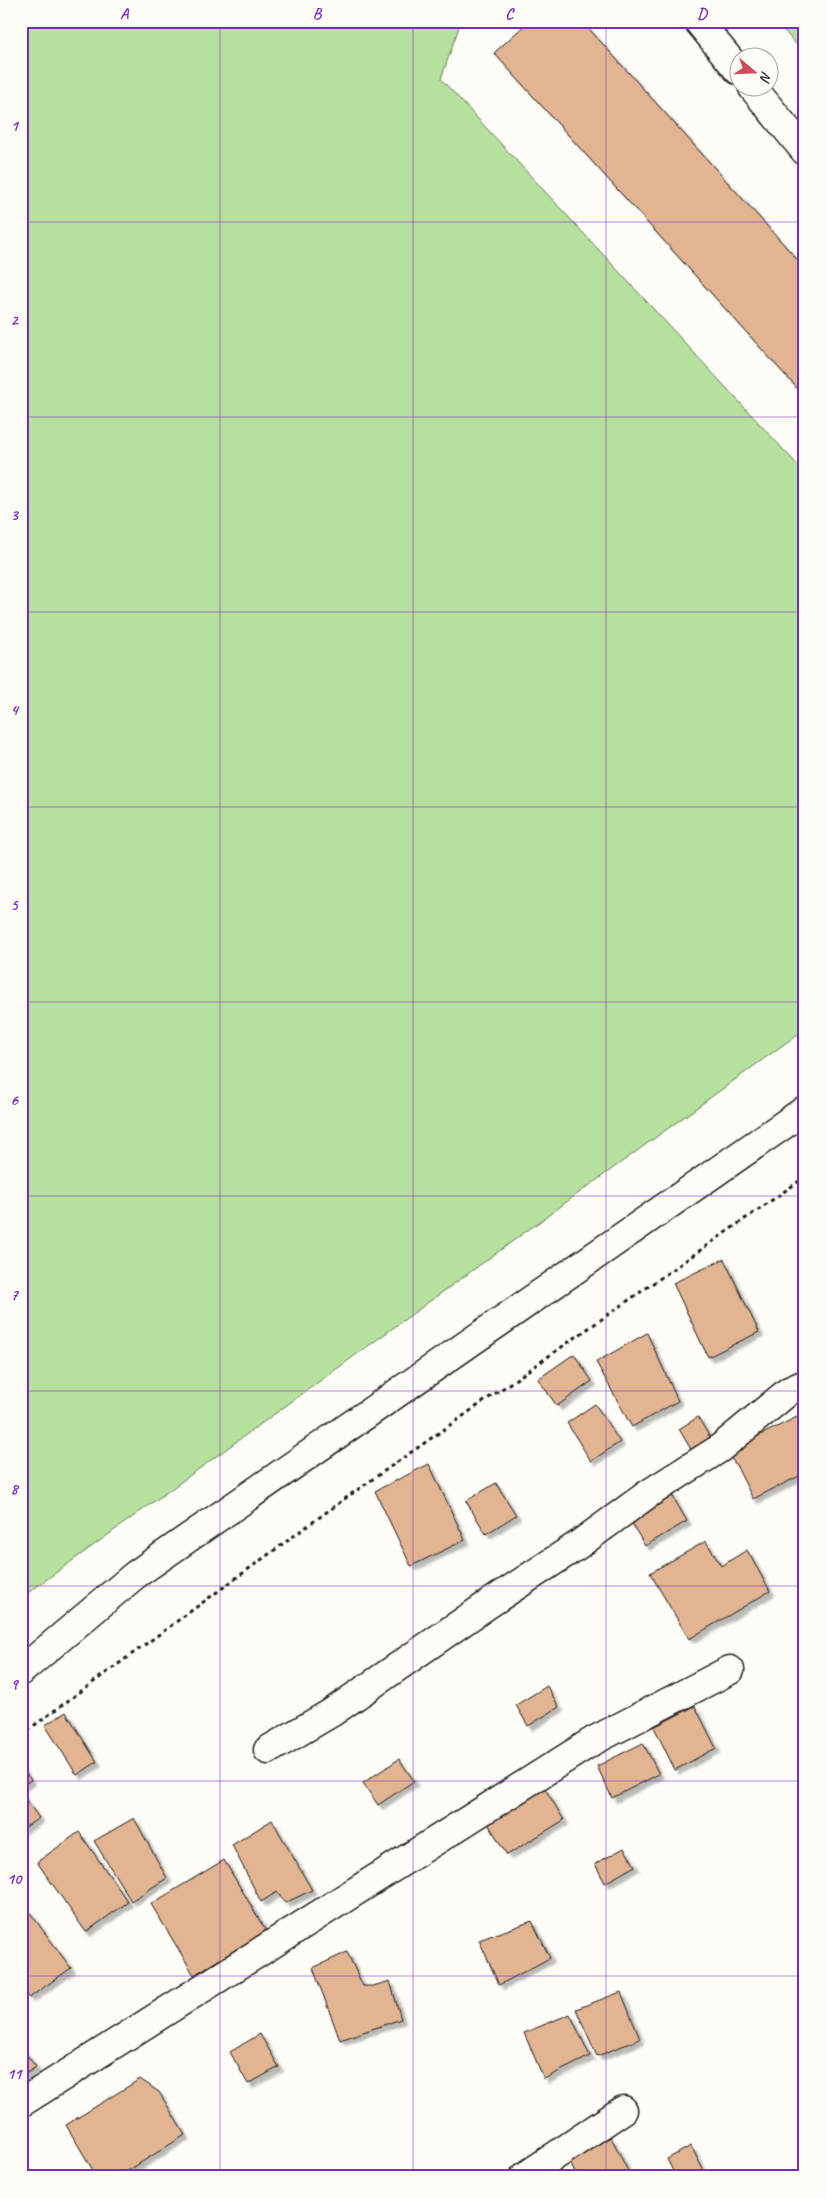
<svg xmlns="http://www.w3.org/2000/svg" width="826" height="2198" viewBox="0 0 826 2198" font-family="Caveat,sans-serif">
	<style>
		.green { fill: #b6e09d; stroke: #697e5c }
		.building { fill: #e2b492; stroke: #1c1c1c; filter: url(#shadow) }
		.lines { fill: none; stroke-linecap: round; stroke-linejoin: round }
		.street-casing { stroke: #1c1c1c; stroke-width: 31 }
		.path { stroke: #1c1c1c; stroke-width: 3; stroke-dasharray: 4 4; stroke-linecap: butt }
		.street { stroke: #fdfcf7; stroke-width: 28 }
		.grid { fill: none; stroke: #7b2cbf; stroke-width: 1; stroke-opacity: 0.55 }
		.neatline { fill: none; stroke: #7b2cbf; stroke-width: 2 }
		.grid-label { font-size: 16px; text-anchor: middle; font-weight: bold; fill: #7b2cbf }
	</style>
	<defs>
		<filter id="shadow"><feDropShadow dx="4.5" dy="4.5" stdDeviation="1" flood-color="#0004"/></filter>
	</defs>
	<rect width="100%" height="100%" fill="#fdfcf7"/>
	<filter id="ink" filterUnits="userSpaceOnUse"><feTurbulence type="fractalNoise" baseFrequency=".02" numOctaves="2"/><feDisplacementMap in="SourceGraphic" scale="10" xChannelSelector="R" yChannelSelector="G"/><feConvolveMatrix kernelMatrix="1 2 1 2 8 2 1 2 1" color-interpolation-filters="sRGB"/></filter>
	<g filter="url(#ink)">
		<!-- green -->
		<g class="green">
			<polygon points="21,21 461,21 441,79 805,473 805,1029 21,1598"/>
			<polygon points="775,21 805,21 805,54"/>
		</g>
		<!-- building -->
		<g class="building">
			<polygon points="529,21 582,21 805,268 805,397 494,53"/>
			<polygon points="724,1259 759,1332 708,1357 673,1283"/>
			<polygon points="647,1333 678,1401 632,1427 596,1362"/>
			<polygon points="574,1354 592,1381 557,1406 538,1379"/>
			<polygon points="595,1404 620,1442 591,1461 567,1423"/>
			<polygon points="803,1414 805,1416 805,1473 753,1499 736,1465 726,1452"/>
			<polygon points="698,1417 715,1446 696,1458 679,1429"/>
			<polygon points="429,1464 465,1540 411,1566 375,1491"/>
			<polygon points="496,1483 516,1515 486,1534 466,1501"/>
			<polygon points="669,1490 687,1521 645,1546 627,1515"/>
			<polygon points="706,1541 721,1566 747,1550 770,1591 689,1639 650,1573"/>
			<polygon points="547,1686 559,1707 528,1726 516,1705"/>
			<polygon points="695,1706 716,1748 675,1770 654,1727"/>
			<polygon points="66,1712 97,1762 77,1775 45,1725"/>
			<polygon points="643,1743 659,1774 612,1798 597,1766"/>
			<polygon points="399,1759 414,1781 378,1805 363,1783"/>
			<polygon points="21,1767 31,1780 21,1787"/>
			<polygon points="544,1787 564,1820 507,1855 487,1822"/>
			<polygon points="21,1793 39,1818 21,1830"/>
			<polygon points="134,1818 167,1878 131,1901 94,1841"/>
			<polygon points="272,1820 312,1890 285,1903 277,1892 261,1902 232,1845"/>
			<polygon points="79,1832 128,1902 86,1932 37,1862"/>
			<polygon points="624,1848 635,1866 605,1883 595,1864"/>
			<polygon points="224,1860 266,1931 194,1975 151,1904"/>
			<polygon points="25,1906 71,1968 29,1998 21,1988 21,1909"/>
			<polygon points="532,1921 550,1958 499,1985 479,1940"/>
			<polygon points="347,1952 363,1986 373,1986 390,1981 401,2019 340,2040 313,1968"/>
			<polygon points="621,1992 640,2039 597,2056 576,2009"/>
			<polygon points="570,2014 590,2056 544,2079 524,2033"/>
			<polygon points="260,2034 279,2067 248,2084 230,2052"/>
			<polygon points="21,2047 36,2067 21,2077"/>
			<polygon points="140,2079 159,2092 185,2135 118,2177 97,2177 66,2125"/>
			<polygon points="611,2137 631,2177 577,2177 568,2159"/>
			<polygon points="691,2146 707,2177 676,2177 667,2159"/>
		</g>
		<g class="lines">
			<defs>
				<g id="street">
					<polyline points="698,21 738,70"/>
					<polyline points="753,88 805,151"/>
					<polyline points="21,1671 135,1575 805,1110"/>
					<polyline points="268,1750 331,1713 490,1603 578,1545 648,1494 719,1449 789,1391 805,1384"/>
					<polyline points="21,2103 593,1741 730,1670"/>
					<polyline points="524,2177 623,2110"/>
				</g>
			</defs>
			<!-- street casing -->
			<use href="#street" class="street-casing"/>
			<!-- path -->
			<polyline class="path" points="21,1735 350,1495 805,1177"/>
			<!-- street -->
			<use href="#street" class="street"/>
		</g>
	</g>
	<!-- grid -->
	<path class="grid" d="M220,21v2156M413,21v2156M606,21v2156M21,222h784M21,417h784M21,612h784M21,807h784M21,1002h784M21,1196h784M21,1391h784M21,1586h784M21,1781h784M21,1976h784"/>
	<!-- margin -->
	<rect width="826" height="2198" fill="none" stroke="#fdfcf7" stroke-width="55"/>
	<!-- north arrow -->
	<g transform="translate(754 72) rotate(109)"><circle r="24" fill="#fdfcf7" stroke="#a3a29f"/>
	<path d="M0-4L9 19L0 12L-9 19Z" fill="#d1495b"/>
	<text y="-8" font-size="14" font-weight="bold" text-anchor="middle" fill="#1c1c1c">N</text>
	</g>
	<rect x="28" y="28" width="770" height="2142" class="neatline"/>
	<g class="grid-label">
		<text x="124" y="19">A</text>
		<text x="317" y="19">B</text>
		<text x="509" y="19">C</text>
		<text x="702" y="19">D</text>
		<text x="14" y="131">1</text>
		<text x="14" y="325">2</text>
		<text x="14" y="520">3</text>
		<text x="14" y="715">4</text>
		<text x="14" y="910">5</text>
		<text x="14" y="1105">6</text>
		<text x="14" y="1300">7</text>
		<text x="14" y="1494">8</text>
		<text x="14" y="1689">9</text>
		<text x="14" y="1884">10</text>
		<text x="14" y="2079">11</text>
	</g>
</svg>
